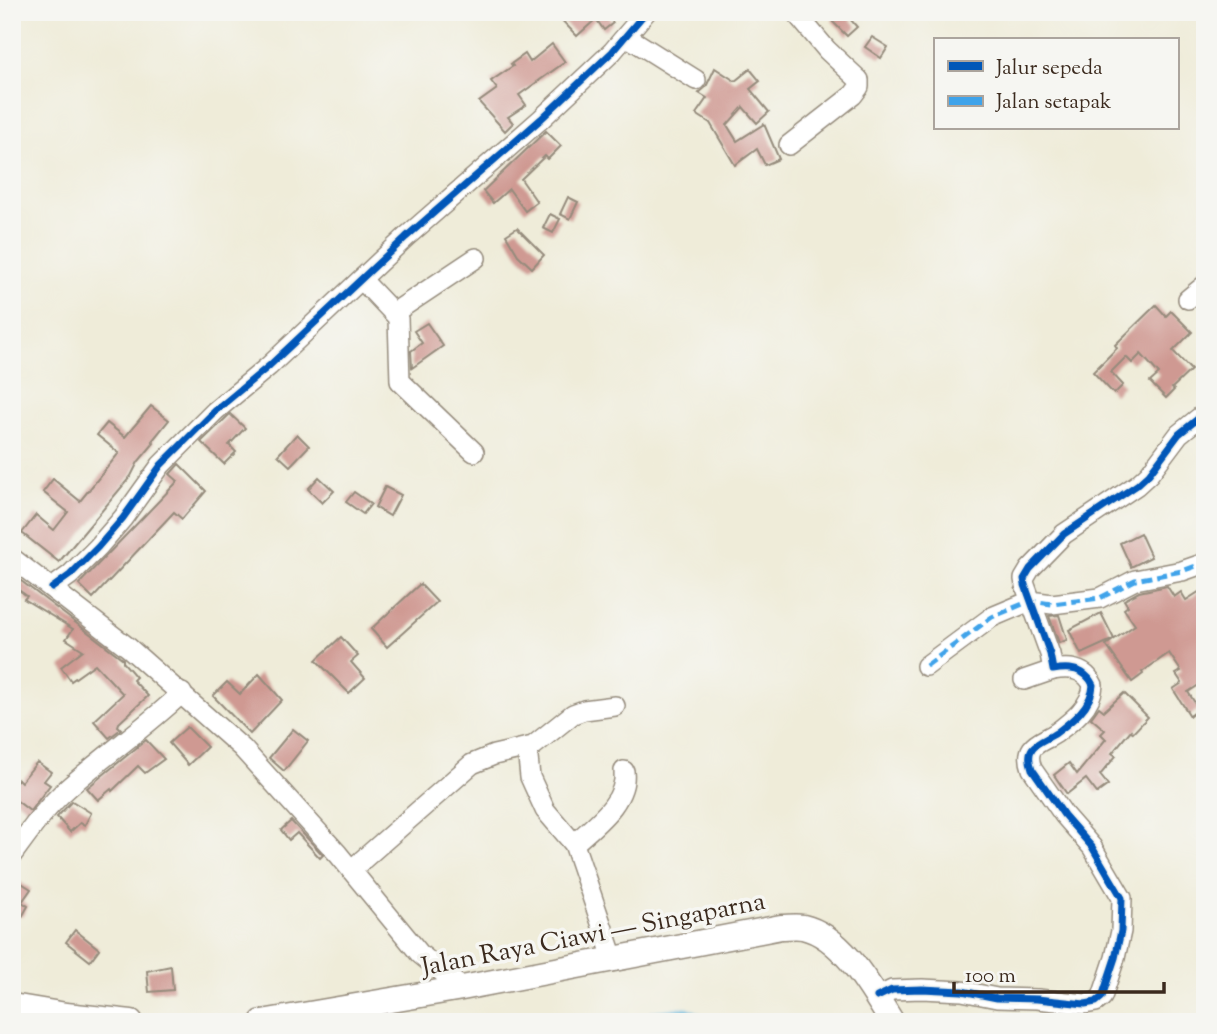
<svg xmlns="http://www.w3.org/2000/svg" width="1217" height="1034" viewBox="0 0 1217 1034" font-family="'Sorts Mill Goudy',serif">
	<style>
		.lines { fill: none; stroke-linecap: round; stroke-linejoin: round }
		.river { stroke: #5fb7dc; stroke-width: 24 }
		.building { fill: #cf9992 }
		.minor-casing { stroke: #958b7c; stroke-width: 22 }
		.major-casing { stroke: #958b7c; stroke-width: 27 }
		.minor { stroke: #fff; stroke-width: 19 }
		.major { stroke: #fff; stroke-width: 24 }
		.quiet { stroke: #3fa3ea; stroke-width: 5; stroke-dasharray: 10 5; stroke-linecap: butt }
		.cycleway-casing { stroke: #f6f6f2; stroke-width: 11 }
		.cycleway { stroke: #0057b8; stroke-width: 7 }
		.labels { text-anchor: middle; stroke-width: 7; stroke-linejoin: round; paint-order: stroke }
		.street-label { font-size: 26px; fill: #3b2a1e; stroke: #f6f6f2 }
	</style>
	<rect width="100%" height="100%" fill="#f6f6f2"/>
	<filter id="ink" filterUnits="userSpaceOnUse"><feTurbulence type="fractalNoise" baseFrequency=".0143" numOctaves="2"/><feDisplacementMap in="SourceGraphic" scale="14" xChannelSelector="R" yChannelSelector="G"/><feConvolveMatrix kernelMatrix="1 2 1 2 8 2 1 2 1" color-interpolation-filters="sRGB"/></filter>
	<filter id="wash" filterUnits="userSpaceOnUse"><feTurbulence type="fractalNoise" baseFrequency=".00686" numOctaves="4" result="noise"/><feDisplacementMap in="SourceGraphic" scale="28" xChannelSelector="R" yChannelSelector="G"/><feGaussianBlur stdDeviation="1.57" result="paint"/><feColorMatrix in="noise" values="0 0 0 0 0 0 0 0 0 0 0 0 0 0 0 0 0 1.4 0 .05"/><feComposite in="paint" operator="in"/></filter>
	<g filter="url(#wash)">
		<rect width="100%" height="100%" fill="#efecd9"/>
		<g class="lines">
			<!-- river -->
			<polyline class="river" points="657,1022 685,1019 692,1022"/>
		</g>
		<g id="blocks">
			<!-- building -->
			<g class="building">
				<polygon points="554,12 606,12 613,23 604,30 596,19 577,36"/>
				<polygon points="841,12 844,12 857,27 847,36 832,21"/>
				<polygon points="872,37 888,47 881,58 865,47"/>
				<polygon points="552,44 565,62 519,95 526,105 508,117 513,123 505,131 479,102 497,89 491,81 513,66 511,64 525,54 530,62"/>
				<polygon points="715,68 735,81 750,69 760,81 750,89 769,112 757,123 743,107 727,125 737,141 764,124 779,159 765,165 757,149 735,165 710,123 696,114 707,98 699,93 706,87"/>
				<polygon points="546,131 561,146 548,159 545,156 521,179 537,202 525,211 509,189 493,203 483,191"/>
				<polygon points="568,197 578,202 570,219 560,214"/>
				<polygon points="550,214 560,219 553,233 543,228"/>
				<polygon points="517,228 544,255 532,268 518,255 506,235"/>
				<polygon points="1156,305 1166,316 1171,311 1192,332 1173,351 1191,370 1172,388 1174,390 1166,398 1150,382 1159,374 1141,354 1132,363 1126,357 1111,372 1123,385 1114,394 1093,372 1117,348 1115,345"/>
				<polygon points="427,323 443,346 412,368 411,351 422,343 414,331"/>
				<polygon points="151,406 169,420 152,441 154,443 138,462 131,476 59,562 22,533 36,515 54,530 68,512 43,492 53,479 80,501 119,453 97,435 107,423 125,437"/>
				<polygon points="230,414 245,428 229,445 236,452 224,464 201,442"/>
				<polygon points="297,434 309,446 290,466 278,455"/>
				<polygon points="179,464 206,491 182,519 174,512 93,598 79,584 178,481 170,474"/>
				<polygon points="319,477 334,491 322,503 308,489"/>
				<polygon points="385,487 401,495 390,516 375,507"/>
				<polygon points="354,492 371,504 363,514 346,502"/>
				<polygon points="1140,533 1151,557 1131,567 1120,543"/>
				<polygon points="12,574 123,659 123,662 136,677 133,680 148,696 119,723 118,726 121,729 109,738 94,721 123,694 95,664 71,681 61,667 83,650 66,639 73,629 24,599 27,596 12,585"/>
				<polygon points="420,584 437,602 387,647 371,629"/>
				<polygon points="1167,586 1174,597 1181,592 1186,600 1205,588 1205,681 1188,692 1199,709 1190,716 1173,689 1182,683 1176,674 1181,671 1169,653 1142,672 1143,674 1132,682 1106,645 1135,625 1124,609 1128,606 1124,600 1139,592"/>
				<polygon points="1101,613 1114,639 1081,654 1069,630"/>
				<polygon points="1059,615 1067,640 1059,643 1049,616"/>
				<polygon points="341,637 358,656 351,662 365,678 349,693 316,660"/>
				<polygon points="259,674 282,700 250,734 213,696 227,682 240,694"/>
				<polygon points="1124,693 1148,717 1133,733 1131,730 1112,753 1116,756 1100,775 1108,785 1097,793 1086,779 1067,794 1054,775 1069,763 1077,774 1106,739 1101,734 1105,730 1091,718 1099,707 1104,711"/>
				<polygon points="187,727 207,747 188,765 169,743"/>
				<polygon points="293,729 308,741 284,771 269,758"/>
				<polygon points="146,740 164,759 145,773 138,766 112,791 111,789 98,800 87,788"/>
				<polygon points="37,762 51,772 44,781 50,785 30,811 12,797 12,787 18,779 21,782"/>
				<polygon points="72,801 91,813 85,825 80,823 70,832 57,817"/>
				<polygon points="291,821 323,855 320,858 297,833 289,840 281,830"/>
				<polygon points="12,877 31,889 22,902 28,906 22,917 15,913 12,917"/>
				<polygon points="75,930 99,949 90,961 66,942"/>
				<polygon points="171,966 173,990 149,992 147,971"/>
			</g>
		</g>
	</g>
	<g filter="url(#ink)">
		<use href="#blocks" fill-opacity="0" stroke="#958b7c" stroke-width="2"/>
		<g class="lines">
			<defs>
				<g id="minor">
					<polyline points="626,36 696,80"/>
					<polyline points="789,145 853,95 859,87 859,80 827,50 795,12"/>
					<polyline points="362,280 398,318 400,381 474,452"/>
					<polyline points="1188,299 1205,285"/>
					<polyline points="395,312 476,258"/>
					<polyline points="12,558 129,648 242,748 338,854 420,954 462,988"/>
					<polyline points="52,588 70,575 98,547 123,518 161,465 215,411 269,366 406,237 541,119 612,52 646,12"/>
					<polyline points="926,666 992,617 1030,601 1052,604 1100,598 1135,580 1182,571 1205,563"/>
					<polyline points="1024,680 1053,670"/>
					<polyline points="527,748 530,777 545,810 574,844 614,961"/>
					<path d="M574,844c19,-18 54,-42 50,-73"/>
					<path d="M12,855c17,-23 34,-48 56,-67 37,-33 78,-61 114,-95"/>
					<polyline points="351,870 472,764 494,755 533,746 573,714 584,710 615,706"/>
					<path d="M877,997l15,-7 30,-1 40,2 35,7 40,1 48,5 11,-2 6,-5 13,-39 6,-27 1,-33 -30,-51 -28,-32 -32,-46c-9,-25 9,-26 24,-36 16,-12 36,-27 37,-48 -8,-17 -24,-18 -40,-15l-3,-16 -25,-69 -1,-6 6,-10 34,-35 73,-49 12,-11 30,-40 26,-21"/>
				</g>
				<g id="major">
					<polyline points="12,1006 66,1015 131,1022"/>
					<path d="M262,1022l200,-34 319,-61c7,0 15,-1 22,0 40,9 69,63 89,95"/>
				</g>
			</defs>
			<!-- minor casing -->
			<use href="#minor" class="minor-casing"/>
			<!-- major casing -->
			<use href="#major" class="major-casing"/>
			<!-- minor -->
			<use href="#minor" class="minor"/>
			<!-- major -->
			<use href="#major" class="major"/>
			<!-- quiet -->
			<polyline class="quiet" points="926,666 992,617 1030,601 1052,604 1100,598 1135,580 1182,571 1205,563"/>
			<defs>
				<g id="cycleway">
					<polyline points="52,588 70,575 98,547 123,518 161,465 215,411 269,366 406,237 541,119 612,52 646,12"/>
					<path d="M877,997l15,-7 30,-1 40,2 35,7 40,1 48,5 11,-2 6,-5 13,-39 6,-27 1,-33 -30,-51 -28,-32 -32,-46c-9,-25 9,-26 24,-36 16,-12 36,-27 37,-48 -8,-17 -24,-18 -40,-15l-3,-16 -25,-69 -1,-6 6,-10 34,-35 73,-49 12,-11 30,-40 26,-21"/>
				</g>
			</defs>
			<!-- cycleway casing -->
			<use href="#cycleway" class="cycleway-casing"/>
			<!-- cycleway -->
			<use href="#cycleway" class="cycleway"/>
		</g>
	</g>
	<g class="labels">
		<!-- street labels -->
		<g class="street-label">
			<text transform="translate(593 933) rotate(-11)" y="9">Jalan Raya Ciawi — Singaparna</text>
		</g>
	</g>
	<!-- margin -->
	<rect width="1217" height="1034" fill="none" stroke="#f6f6f2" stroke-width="42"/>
	<!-- legend -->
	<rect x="934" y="38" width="245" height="91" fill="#f6f6f2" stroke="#aba49d" stroke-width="2"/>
	<rect x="948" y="61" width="35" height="10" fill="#0057b8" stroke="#aba49d" stroke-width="2"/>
	<text x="996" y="74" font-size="21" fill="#3b2a1e">Jalur sepeda</text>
	<rect x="948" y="96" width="35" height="10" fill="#3fa3ea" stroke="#aba49d" stroke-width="2"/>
	<text x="996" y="108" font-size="21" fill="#3b2a1e">Jalan setapak</text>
	<!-- scale -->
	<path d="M954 982v10h210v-10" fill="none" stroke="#3b2a1e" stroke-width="3.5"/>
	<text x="965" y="982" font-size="21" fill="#3b2a1e" stroke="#f6f6f2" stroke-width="5" paint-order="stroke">100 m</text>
</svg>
